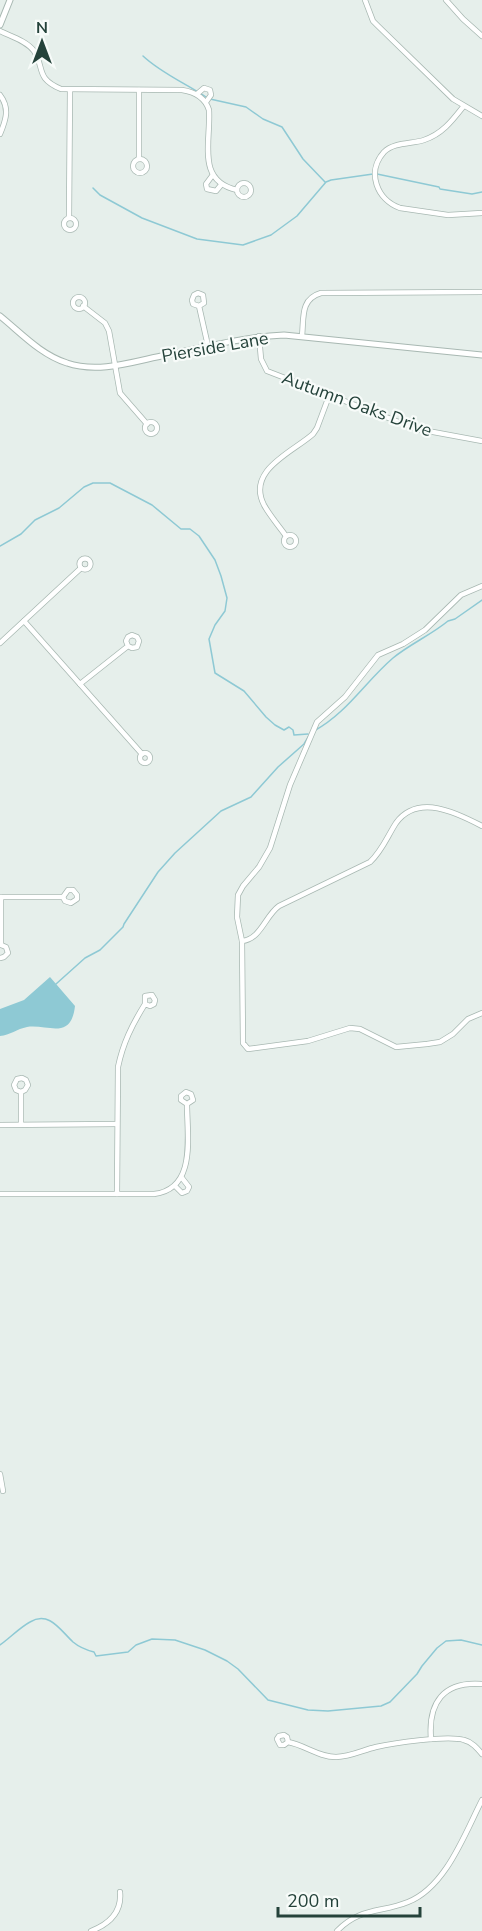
<svg xmlns="http://www.w3.org/2000/svg" width="482" height="1931" viewBox="0 0 482 1931" font-family="'Nunito Sans',sans-serif">
	<style>
		.water { fill: #8ec9d4 }
		.lines { fill: none; stroke-linecap: round; stroke-linejoin: round }
		.stream { stroke: #8ec9d4; stroke-width: 1.5 }
		.minor-casing { stroke: #a8b8b2; stroke-width: 6 }
		.tertiary-casing { stroke: #a8b8b2; stroke-width: 7 }
		.minor { stroke: #fff; stroke-width: 4.5 }
		.tertiary { stroke: #fff; stroke-width: 5 }
		.labels { text-anchor: middle; stroke-width: 4.5; stroke-linejoin: round; paint-order: stroke }
		.street-label { font-size: 18px; fill: #24423a; stroke: #f7fbf9 }
	</style>
	<rect width="100%" height="100%" fill="#e6efeb"/>
	<!-- water -->
	<path class="water" d="M50,977l25,29c-4,35 -27,18 -48,21 -10,2 -17,8 -27,9v-27l24,-9z"/>
	<g class="lines">
		<!-- stream -->
		<g class="stream">
			<path d="M143,56c18,17 42,27 63,41"/>
			<polyline points="210,99 246,107 263,119 282,127 303,159 325,182"/>
			<polyline points="377,174 439,187 440,189 472,194 482,192"/>
			<polyline points="93,188 100,195 142,218 197,239 243,245 271,235 297,216 326,182 331,180 373,174"/>
			<polyline points="0,546 21,534 35,520 59,508 84,487 93,483 110,483 152,505 181,529 190,529 199,536 215,560 221,576 227,598 225,611 215,625 209,639 215,673 244,691 266,717 275,725 284,730 289,727 293,730 294,735 308,734"/>
			<path d="M314,731c33,-18 51,-49 79,-73 17,-14 38,-23 55,-37l7,-2 27,-19"/>
			<polyline points="56,984 85,958 100,950 123,927 124,924 158,872 175,853 221,811 251,797 278,767 304,744 310,734"/>
			<path d="M0,1645c10,-7 19,-17 30,-23 19,-12 31,9 43,20 6,5 13,8 21,10l2,4 32,-4 8,-7 16,-6 23,1 30,10 22,11 11,8 30,31 40,10 20,1 53,-5 9,-4 27,-28 5,-8 15,-18 9,-7 15,-1 21,5"/>
		</g>
		<defs>
			<g id="minor">
				<polyline points="365,0 373,21 378,26 453,99 482,116"/>
				<polyline points="446,0 463,19 482,36"/>
				<path d="M0,31c10,5 27,10 34,20 11,17 1,27 27,38l121,1c13,2 23,7 27,20 2,32 -13,71 28,80"/>
				<polyline points="197,94 204,88 210,90 211,95 206,102"/>
				<path d="M0,95c10,13 6,25 0,39"/>
				<path d="M463,107c-11,14 -21,27 -39,33 -12,4 -30,2 -40,12 -18,20 -7,48 16,56l48,7 34,-2"/>
				<polyline points="139,159 139,90"/>
				<circle cx="140" cy="166" r="7"/>
				<polyline points="212,176 206,184 207,189 216,191 221,185"/>
				<circle cx="244" cy="190" r="7"/>
				<circle cx="70" cy="224" r="6"/>
				<polyline points="69,218 70,90"/>
				<circle cx="79" cy="303" r="6"/>
				<polyline points="83,306 105,323 109,331 120,393 147,424"/>
				<polyline points="199,306 204,303 203,295 198,293 194,295 192,300 193,304 199,306 208,346"/>
				<polyline points="259,336 261,359 267,371 417,429 482,441"/>
				<path d="M302,336c2,-18 -2,-37 19,-43l161,-1"/>
				<circle cx="151" cy="428" r="6"/>
				<circle cx="290" cy="541" r="6"/>
				<path d="M286,536c-7,-10 -16,-20 -22,-31 -18,-35 29,-53 49,-71l4,-6 12,-32"/>
				<circle cx="85" cy="564" r="5.5"/>
				<polyline points="482,586 461,595 425,630 403,644 378,655 345,697 317,722 290,785 270,848 259,867 243,886 238,895 237,917 242,941 243,1043 248,1049 308,1041 350,1028 360,1029 396,1047 427,1044 440,1042 453,1034 468,1019 482,1013"/>
				<polyline points="24,621 142,754"/>
				<polyline points="0,643 81,568"/>
				<polyline points="80,684 128,646 132,648 137,647 139,641 137,637 132,635 128,637 126,641 128,646"/>
				<circle cx="145" cy="758" r="5"/>
				<polyline points="0,897 63,897 65,901 71,903 77,899 77,895 73,890 68,890 63,897"/>
				<path d="M242,941c19,-2 23,-25 37,-35l91,-44c12,-11 17,-25 26,-39 22,-30 61,-10 86,3"/>
				<polyline points="1,945 1,897"/>
				<polyline points="0,958 4,957 8,953 6,947 1,945"/>
				<polyline points="21,1092 16,1090 14,1085 17,1079 22,1078 26,1080 28,1085 25,1090 21,1092 21,1124"/>
				<polyline points="0,1125 117,1124"/>
				<polyline points="175,1186 182,1193 187,1191 189,1187 182,1178"/>
				<path d="M0,1194h154c43,-5 33,-58 33,-90l6,-4 -2,-6 -5,-2 -5,4v4l6,4"/>
				<path d="M117,1194l1,-127c5,-24 14,-42 27,-63l5,2 4,-2 1,-4 -3,-5 -7,1v8"/>
				<polyline points="0,1474 3,1491"/>
				<path d="M431,1739c-3,-36 12,-58 51,-55"/>
				<path d="M288,1742l-1,-5 -3,-2 -5,1 -2,3 3,6h4l4,-3c17,3 30,15 48,15 14,0 27,-7 40,-10 17,-4 72,-12 88,-7 8,2 13,8 18,14"/>
				<path d="M91,1931c18,-7 31,-19 29,-39"/>
				<path d="M337,1931c23,-24 44,-18 71,-29 38,-15 57,-69 74,-102"/>
			</g>
			<g id="tertiary">
				<polyline points="0,25 10,0"/>
				<path d="M0,316c21,17 41,39 67,47 32,11 68,-2 99,-8 39,-8 78,-18 118,-20l198,20"/>
			</g>
		</defs>
		<!-- minor casing -->
		<use href="#minor" class="minor-casing"/>
		<!-- tertiary casing -->
		<use href="#tertiary" class="tertiary-casing"/>
		<!-- minor -->
		<use href="#minor" class="minor"/>
		<!-- tertiary -->
		<use href="#tertiary" class="tertiary"/>
	</g>
	<g class="labels">
		<!-- street labels -->
		<g class="street-label">
			<text transform="translate(215 347) rotate(-10)" y="6">Pierside Lane</text>
			<text transform="translate(357 404) rotate(20)" y="6">Autumn Oaks Drive</text>
		</g>
	</g>
	<!-- north arrow -->
	<g transform="translate(42 42)" stroke="#f7fbf9" stroke-width="4.5" paint-order="stroke">
	<path d="M0-4.5L10 22L0 15L-10 22Z" fill="#24423a"/>
	<text y="-9" font-size="16" font-weight="bold" text-anchor="middle" fill="#24423a">N</text>
	</g>
	<!-- scale -->
	<path d="M278 1907v9h142v-9" fill="none" stroke="#24423a" stroke-width="3"/>
	<text x="287" y="1907" font-size="18" fill="#24423a" stroke="#f7fbf9" stroke-width="4.5" paint-order="stroke">200 m</text>
</svg>
